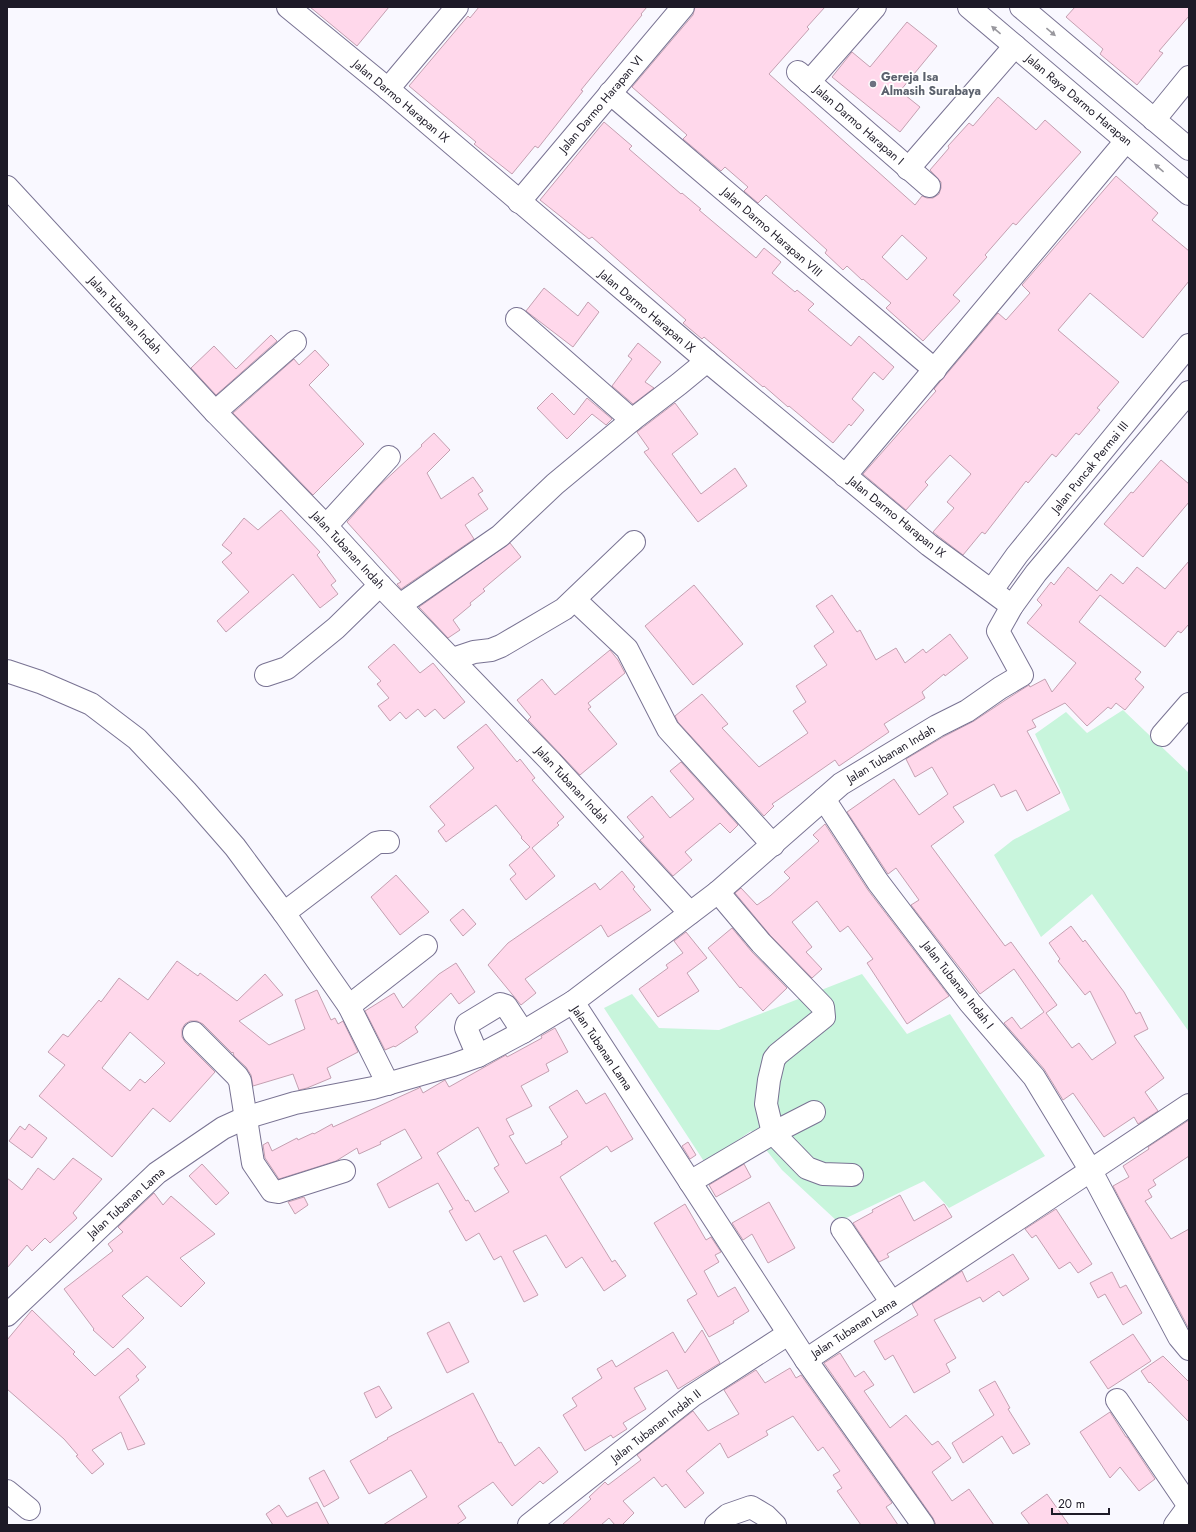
<svg xmlns="http://www.w3.org/2000/svg" width="1196" height="1532" viewBox="0 0 1196 1532" font-family="Jost,sans-serif">
	<style>
		.green { fill: #c8f5dc }
		.building { fill: #ffd8eb; stroke: #c4a0b1; fill-rule: evenodd }
		.lines { fill: none; stroke-linecap: round; stroke-linejoin: round }
		.minor-casing { stroke: #797393; stroke-width: 24 }
		.minor { stroke: #fff; stroke-width: 22 }
		.oneway { fill: #99989e }
		.worship-dot { fill: #6b7280; stroke: #fff; stroke-width: 1.5 }
		.labels { text-anchor: middle; stroke-width: 3.5; stroke-linejoin: round; paint-order: stroke }
		.worship-label { font-size: 12px; font-weight: bold; fill: #5b616d; stroke: #fff; text-anchor: start }
		.street-label { font-size: 12px; fill: #1d1a27; stroke: #fff }
	</style>
	<rect width="100%" height="100%" fill="#f9f8ff"/>
	<!-- green -->
	<g class="green">
		<polygon points="1123,710 1189,773 1189,1032 1092,894 1041,937 994,855 1013,840 1070,810 1035,734 1066,712 1087,733"/>
		<polygon points="862,974 907,1034 950,1014 1045,1156 949,1208 924,1181 838,1222 782,1170 751,1131 705,1163 604,1008 632,994 659,1028 719,1030"/>
	</g>
	<!-- building -->
	<g class="building">
		<polygon points="310,7 389,7 357,46"/>
		<polygon points="479,7 647,7 641,14 642,15 581,90 583,91 538,148 535,146 512,174 474,144 476,142 409,86 468,16 470,18"/>
		<path d="M695,7h130l-18,20 2,2 -40,45 146,131 7,-9 5,2h6l6,-4 2,-6v-6l-11,-12 19,-22 -1,-2 21,-23 4,3 25,-29 38,33 9,-10 36,32 -65,73 -3,-2 -28,32 2,2 -34,38 7,6 -37,40 -37,-33 5,-5 -28,-24 -1,1 -15,-14 -4,4 -18,-17 2,-3 -61,-55 -8,8 -14,-12 4,-4 -23,-20 -4,4 -38,-32 4,-4 -55,-48 61,-72zM902,235l25,23 -20,22 -25,-23z"/>
		<polygon points="1075,7 1189,7 1189,16 1159,51 1163,53 1137,85 1100,54 1103,49 1066,17"/>
		<polygon points="907,22 937,46 900,91 920,107 900,132 832,77 852,52 870,67"/>
		<polygon points="604,122 632,146 629,149 681,194 682,193 701,209 699,210 756,258 764,248 781,262 772,273 795,292 797,290 814,304 808,310 851,346 859,336 894,367 883,380 874,372 852,399 864,410 851,426 849,424 833,443 789,406 788,407 764,386 763,387 704,337 702,339 683,323 686,320 592,237 589,239 540,200"/>
		<polygon points="1116,176 1158,213 1152,220 1189,251 1189,281 1143,338 1090,293 1058,330 1119,382 1097,408 1100,410 1079,435 1076,433 1056,457 1052,454 1028,483 1026,481 985,534 982,532 963,555 933,532 954,508 947,502 971,474 950,455 925,482 928,485 906,510 863,474 936,391 934,389 998,313 1006,320 1030,293 1022,285"/>
		<polygon points="544,288 578,316 588,302 599,312 573,347 526,311"/>
		<polygon points="271,335 277,341 216,395 191,368 214,346 236,369"/>
		<polygon points="638,343 661,362 645,382 654,388 633,404 612,386 632,359 628,356"/>
		<polygon points="315,350 329,365 309,385 364,444 313,495 233,413 294,359 299,365"/>
		<polygon points="552,393 574,415 587,398 612,419 606,425 592,414 567,439 537,408"/>
		<polygon points="675,403 698,434 672,454 701,494 735,468 747,486 698,522 644,452 649,449 637,432"/>
		<polygon points="434,433 450,450 427,473 441,499 473,477 483,491 478,494 488,509 465,525 474,539 401,589 397,584 401,582 347,522 379,486 422,446 421,445"/>
		<polygon points="1161,460 1189,484 1189,502 1143,557 1104,524 1131,492 1133,493"/>
		<polygon points="281,510 320,552 317,555 336,581 331,585 338,594 320,608 293,574 226,632 217,621 249,592 222,562 232,553 222,545 244,518 258,530"/>
		<polygon points="510,543 521,557 483,589 485,591 470,603 471,605 453,620 460,630 448,638 419,607"/>
		<polygon points="1189,561 1189,624 1181,633 1178,631 1165,647 1100,595 1079,622 1141,672 1135,679 1144,687 1125,710 1116,703 1111,709 1108,707 1087,726 1065,703 1032,720 1036,727 1027,731 1060,793 1027,811 1016,790 1001,797 994,784 953,807 964,822 931,846 1005,946 1011,942 1057,1005 1046,1013 1072,1048 1079,1043 1092,1060 1116,1043 1090,991 1085,995 1058,961 1060,959 1049,943 1071,926 1083,942 1085,940 1124,992 1136,1014 1140,1012 1148,1029 1134,1036 1164,1078 1145,1092 1158,1111 1138,1124 1134,1117 1104,1137 1073,1093 1063,1100 1044,1069 1004,1023 1012,1017 1021,1029 1044,1012 1014,969 980,994 911,905 919,900 896,868 888,874 847,812 894,779 919,815 948,794 932,767 915,777 906,759 943,737 974,721 1007,699 1029,685 1030,687 1045,679 1052,692 1076,663 1027,623 1042,605 1037,600 1051,582 1054,585 1068,567 1097,591 1111,574 1123,584 1137,567 1165,589"/>
		<polygon points="694,585 743,644 693,685 645,626"/>
		<polygon points="832,595 857,632 860,630 876,660 896,648 905,663 923,649 926,653 950,634 968,658 945,676 944,674 922,692 925,698 884,724 889,732 839,766 835,760 772,804 774,806 764,816 678,722 675,716 702,694 728,724 722,728 759,767 808,733 793,711 806,702 796,686 827,665 814,646 834,632 816,606"/>
		<polygon points="394,644 420,673 433,663 465,702 444,719 435,709 425,717 418,709 406,719 400,712 390,721 378,706 389,698 377,684 381,681 368,667"/>
		<polygon points="610,650 618,660 625,673 588,703 591,707 588,709 617,744 580,775 528,720 531,717 517,700 542,679 555,695"/>
		<polygon points="486,724 517,762 520,759 535,778 532,780 564,817 557,823 559,825 532,848 555,876 526,900 510,879 516,874 509,865 530,847 521,838 522,837 496,805 446,842 438,831 445,825 430,807 430,806 474,768 457,747"/>
		<polygon points="681,762 738,825 730,833 720,823 685,852 692,860 673,876 640,840 644,837 627,817 652,796 670,818 694,799 670,771"/>
		<polygon points="825,824 868,890 949,996 907,1024 867,963 873,959 848,926 840,932 817,901 792,922 812,947 806,952 822,969 812,978 770,935 735,893 741,888 757,905 770,896 790,878 784,872 819,841 813,835"/>
		<polygon points="622,871 635,887 633,889 651,910 608,937 601,925 525,979 536,993 521,1005 488,965 508,943 595,883 600,890"/>
		<polygon points="396,875 429,912 400,935 371,897"/>
		<polygon points="463,909 476,924 463,936 450,920"/>
		<polygon points="732,928 752,952 787,988 763,1011 741,987 740,988 708,948"/>
		<polygon points="686,932 707,958 687,973 699,991 658,1017 639,989 668,968 666,965 683,953 674,941"/>
		<path d="M177,961l21,15 2,-3 37,28 28,-27 18,21 -44,26 30,24 36,-16 -10,-29 22,-10 14,30 4,-2 3,6 5,-3 15,31 -31,16 4,10 -24,10 -8,2 -6,-16 -40,12 -2,-11 -5,-8 -12,-11 -1,-4 -1,1 -29,-29 -6,-3h-7l-5,3 -3,5v8l3,5 30,30 -45,50 -17,-14 -41,49 -73,-61 26,-31 -17,-13 15,-18 5,3 31,-37 2,2 18,-24 29,22zM130,1032l35,31 -20,20 -5,-4 -10,12 -28,-23z"/>
		<polygon points="456,963 475,992 459,1004 451,993 415,1027 418,1032 395,1047 394,1046 385,1050 365,1011 394,993 403,1008 439,974"/>
		<path d="M555,1028l13,24 -22,12 3,7 -28,15 11,20 -26,13 8,15 -5,2 17,28 36,-20 -1,-2 7,-5 -19,-30 28,-17 9,14 19,-11 28,46 -22,13 -4,-6 -47,31 52,85 3,-2 11,16 -22,15 -22,-34 -16,11 -20,-33 -33,16 25,44 -14,7 -23,-46 -7,4 -15,-27 -13,8 -17,-30 4,-2 -15,-26 -49,25 -12,-24 45,-26 -17,-29 -25,13 1,2 -22,10 -2,-6 -21,13 -57,18 -14,-21 -2,-13 5,-3 4,9 25,-13 1,2 15,-7 1,1 18,-10 1,3 86,-39 1,-1 3,6 22,-13 4,7 57,-32 1,2 35,-19 -1,-2zM478,1127l21,38 -5,3 15,24 -34,20 -7,-12 -2,1 -29,-48z"/>
		<polygon points="1189,1120 1189,1156 1153,1180 1156,1185 1148,1190 1152,1197 1145,1201 1171,1239 1189,1229 1189,1329 1113,1186 1129,1177 1123,1166 1149,1149 1148,1147"/>
		<polygon points="29,1124 47,1138 32,1158 9,1141 20,1126 25,1130"/>
		<polygon points="688,1142 696,1155 690,1159 682,1146"/>
		<polygon points="73,1158 102,1179 73,1213 77,1218 50,1243 45,1238 32,1251 27,1245 7,1268 7,1178 22,1190 38,1168 54,1180"/>
		<polygon points="202,1164 229,1193 216,1205 189,1176"/>
		<polygon points="744,1164 751,1177 716,1197 709,1185"/>
		<polygon points="154,1193 163,1205 171,1196 215,1234 180,1258 205,1283 181,1307 147,1276 122,1296 144,1318 113,1348 93,1330 94,1329 64,1289 113,1251 108,1244 123,1232 118,1227"/>
		<polygon points="900,1195 914,1221 944,1204 952,1217 887,1254 889,1257 879,1262 853,1223 873,1212 872,1210"/>
		<polygon points="304,1197 308,1205 295,1214 288,1202"/>
		<polygon points="769,1202 795,1248 768,1263 752,1234 743,1240 732,1223"/>
		<polygon points="685,1204 706,1240 711,1237 721,1252 715,1255 719,1262 704,1271 718,1297 735,1287 749,1311 733,1321 734,1323 709,1337 687,1300 697,1294 654,1223"/>
		<polygon points="1056,1209 1092,1264 1078,1273 1070,1262 1059,1269 1036,1235 1032,1238 1025,1229"/>
		<polygon points="1013,1254 1029,1279 1003,1296 999,1291 983,1302 980,1297 934,1320 956,1358 946,1364 950,1372 914,1393 893,1355 885,1360 874,1341 918,1315 912,1304 962,1271 967,1282"/>
		<polygon points="1112,1272 1120,1288 1126,1285 1142,1313 1123,1325 1105,1294 1098,1298 1090,1283"/>
		<polygon points="32,1310 75,1352 73,1354 95,1376 128,1348 146,1367 136,1376 139,1380 119,1397 145,1444 128,1450 121,1432 92,1450 104,1464 92,1474 76,1456 78,1455 64,1439 7,1389 7,1340"/>
		<polygon points="449,1322 469,1362 447,1373 427,1333"/>
		<polygon points="702,1330 720,1363 678,1389 667,1370 634,1388 646,1409 623,1423 627,1429 613,1438 611,1435 585,1451 563,1415 577,1406 572,1398 602,1378 597,1369 612,1360 616,1367 673,1332 685,1353"/>
		<polygon points="1133,1334 1151,1361 1108,1389 1090,1362"/>
		<polygon points="840,1353 855,1377 864,1371 874,1385 864,1391 890,1428 906,1415 932,1445 938,1441 951,1458 932,1472 952,1501 969,1489 994,1525 936,1525 933,1518 824,1363"/>
		<polygon points="1163,1356 1189,1382 1189,1422 1150,1382 1149,1383 1141,1371"/>
		<polygon points="790,1368 796,1378 801,1375 892,1503 886,1507 898,1525 861,1525 837,1491 842,1488 833,1475 840,1471 823,1447 818,1451 793,1416 766,1431 768,1435 728,1458 720,1443 686,1471 704,1493 685,1508 666,1484 662,1487 654,1477 623,1501 634,1513 622,1525 615,1525 609,1518 601,1525 562,1525 591,1499 589,1497 605,1482 608,1485 641,1460 637,1455 693,1411 708,1431 739,1414 724,1390 756,1370 765,1383"/>
		<polygon points="995,1381 1010,1408 1008,1409 1030,1444 1013,1454 1002,1436 963,1463 952,1443 994,1415 979,1390"/>
		<polygon points="379,1386 392,1408 376,1418 364,1393"/>
		<polygon points="473,1393 499,1443 501,1442 515,1466 539,1447 558,1472 543,1484 540,1481 512,1506 493,1482 458,1506 466,1518 456,1525 383,1525 427,1497 411,1470 369,1494 350,1461 388,1439 387,1438"/>
		<polygon points="1110,1412 1126,1437 1127,1437 1155,1479 1139,1491 1120,1467 1110,1478 1080,1432"/>
		<polygon points="324,1470 339,1498 324,1507 309,1478"/>
		<polygon points="1047,1494 1069,1525 1030,1525 1021,1513"/>
		<polygon points="317,1502 329,1525 273,1525 266,1514 279,1505 287,1517"/>
	</g>
	<g class="lines">
		<defs>
			<g id="minor">
				<polyline points="288,7 388,89 707,361 929,545 1012,606"/>
				<polyline points="969,7 1189,194"/>
				<polyline points="1021,7 1189,149"/>
				<polyline points="798,72 929,186"/>
				<polyline points="809,82 875,7"/>
				<polyline points="388,89 457,7"/>
				<polyline points="610,93 935,370"/>
				<polyline points="1154,120 1189,77"/>
				<polyline points="908,169 1015,46"/>
				<polyline points="7,187 215,412 326,526 380,585 551,762 690,913"/>
				<polyline points="519,202 683,7"/>
				<polyline points="517,319 632,420"/>
				<polyline points="215,412 295,342"/>
				<polyline points="845,476 1126,141"/>
				<polyline points="326,526 389,457"/>
				<polyline points="992,590 1017,555 1189,345"/>
				<polyline points="575,600 627,649 668,729 773,845"/>
				<polyline points="400,605 500,536 555,484 632,420 679,384 707,361"/>
				<polyline points="453,659 474,652 491,650 501,646 564,609 634,542"/>
				<polyline points="7,671 40,682 91,704 137,739 186,791 235,847 284,913 349,1006 388,1084"/>
				<polyline points="266,675 287,668 336,628 380,585"/>
				<polyline points="1162,735 1189,704"/>
				<polyline points="824,799 878,882 970,1003 1034,1077 1091,1171 1179,1337 1189,1349"/>
				<polyline points="718,892 761,943 823,1007 824,1017 778,1054 774,1059 769,1080 766,1104 773,1133 807,1168 823,1174 852,1175"/>
				<polyline points="284,913 376,843 381,842 388,842"/>
				<polyline points="573,1002 806,1360 923,1525"/>
				<polyline points="349,1006 426,946"/>
				<polyline points="194,1033 237,1076 240,1081 253,1163 272,1191 278,1192 344,1171"/>
				<polyline points="478,1056 466,1028 467,1024 500,1004 506,1006 523,1032"/>
				<polyline points="690,1182 773,1133 814,1112"/>
				<polyline points="842,1229 892,1303"/>
				<polyline points="7,1315 157,1173 223,1128 245,1118 295,1103 373,1088 453,1065 478,1056 523,1032 573,1002 718,892 841,784 937,726 967,711 1000,688 1022,675 998,631 1012,606 1036,573 1189,392"/>
				<polyline points="806,1360 1189,1105"/>
				<polyline points="1117,1400 1189,1506"/>
				<polyline points="7,1491 29,1509"/>
				<polyline points="529,1525 692,1396 788,1334"/>
				<polyline points="716,1525 728,1515 751,1507 766,1516 775,1525"/>
				<polyline points="1175,1525 1189,1506"/>
			</g>
		</defs>
		<!-- minor casing -->
		<use href="#minor" class="minor-casing"/>
		<!-- minor -->
		<use href="#minor" class="minor"/>
	</g>
	<!-- one-way arrows -->
	<defs><path id="oneway-solid" d="M-6-.8H1V-3.2L6.5 0L1 3.2V.8H-6Z"/></defs>
	<g class="oneway">
		<use href="#oneway-solid" transform="translate(996 30) rotate(-140)"/>
		<use href="#oneway-solid" transform="translate(1051 32) rotate(40)"/>
		<use href="#oneway-solid" transform="translate(1159 168) rotate(-140)"/>
	</g>
	<!-- markers -->
	<circle class="worship-dot" cx="873" cy="84" r="4"/>
	<g class="labels">
		<!-- worship labels -->
		<g class="worship-label">
			<text x="881" y="81">Gereja Isa<tspan x="881" dy="14">Almasih Surabaya</tspan></text>
		</g>
		<!-- street labels -->
		<g class="street-label">
			<text transform="translate(1079 100) rotate(40)" y="4">Jalan Raya Darmo Harapan</text>
			<text transform="translate(401 101) rotate(40)" y="4">Jalan Darmo Harapan IX</text>
			<text transform="translate(601 104) rotate(-50)" y="4">Jalan Darmo Harapan VI</text>
			<text transform="translate(859 125) rotate(41)" y="4">Jalan Darmo Harapan I</text>
			<text transform="translate(772 232) rotate(41)" y="4">Jalan Darmo Harapan VIII</text>
			<text transform="translate(647 311) rotate(40)" y="4">Jalan Darmo Harapan IX</text>
			<text transform="translate(125 315) rotate(47)" y="4">Jalan Tubanan Indah</text>
			<text transform="translate(1090 467) rotate(-51)" y="4">Jalan Puncak Permai III</text>
			<text transform="translate(897 517) rotate(39)" y="4">Jalan Darmo Harapan IX</text>
			<text transform="translate(348 550) rotate(47)" y="4">Jalan Tubanan Indah</text>
			<text transform="translate(891 754) rotate(-31)" y="4">Jalan Tubanan Indah</text>
			<text transform="translate(572 785) rotate(47)" y="4">Jalan Tubanan Indah</text>
			<text transform="translate(958 985) rotate(52)" y="4">Jalan Tubanan Indah I</text>
			<text transform="translate(602 1048) rotate(56)" y="4">Jalan Tubanan Lama</text>
			<text transform="translate(126 1203) rotate(-42)" y="4">Jalan Tubanan Lama</text>
			<text transform="translate(854 1328) rotate(-33)" y="4">Jalan Tubanan Lama</text>
			<text transform="translate(656 1426) rotate(-38)" y="4">Jalan Tubanan Indah II</text>
		</g>
	</g>
	<!-- border -->
	<rect width="1196" height="1532" fill="none" stroke="#1d1a27" stroke-width="16"/>
	<!-- scale -->
	<path d="M1052 1508v6h57v-6" fill="none" stroke="#1d1a27" stroke-width="2"/>
	<text x="1058" y="1508" font-size="12" fill="#1d1a27" stroke="#ffffff" stroke-width="3" paint-order="stroke">20 m</text>
</svg>
